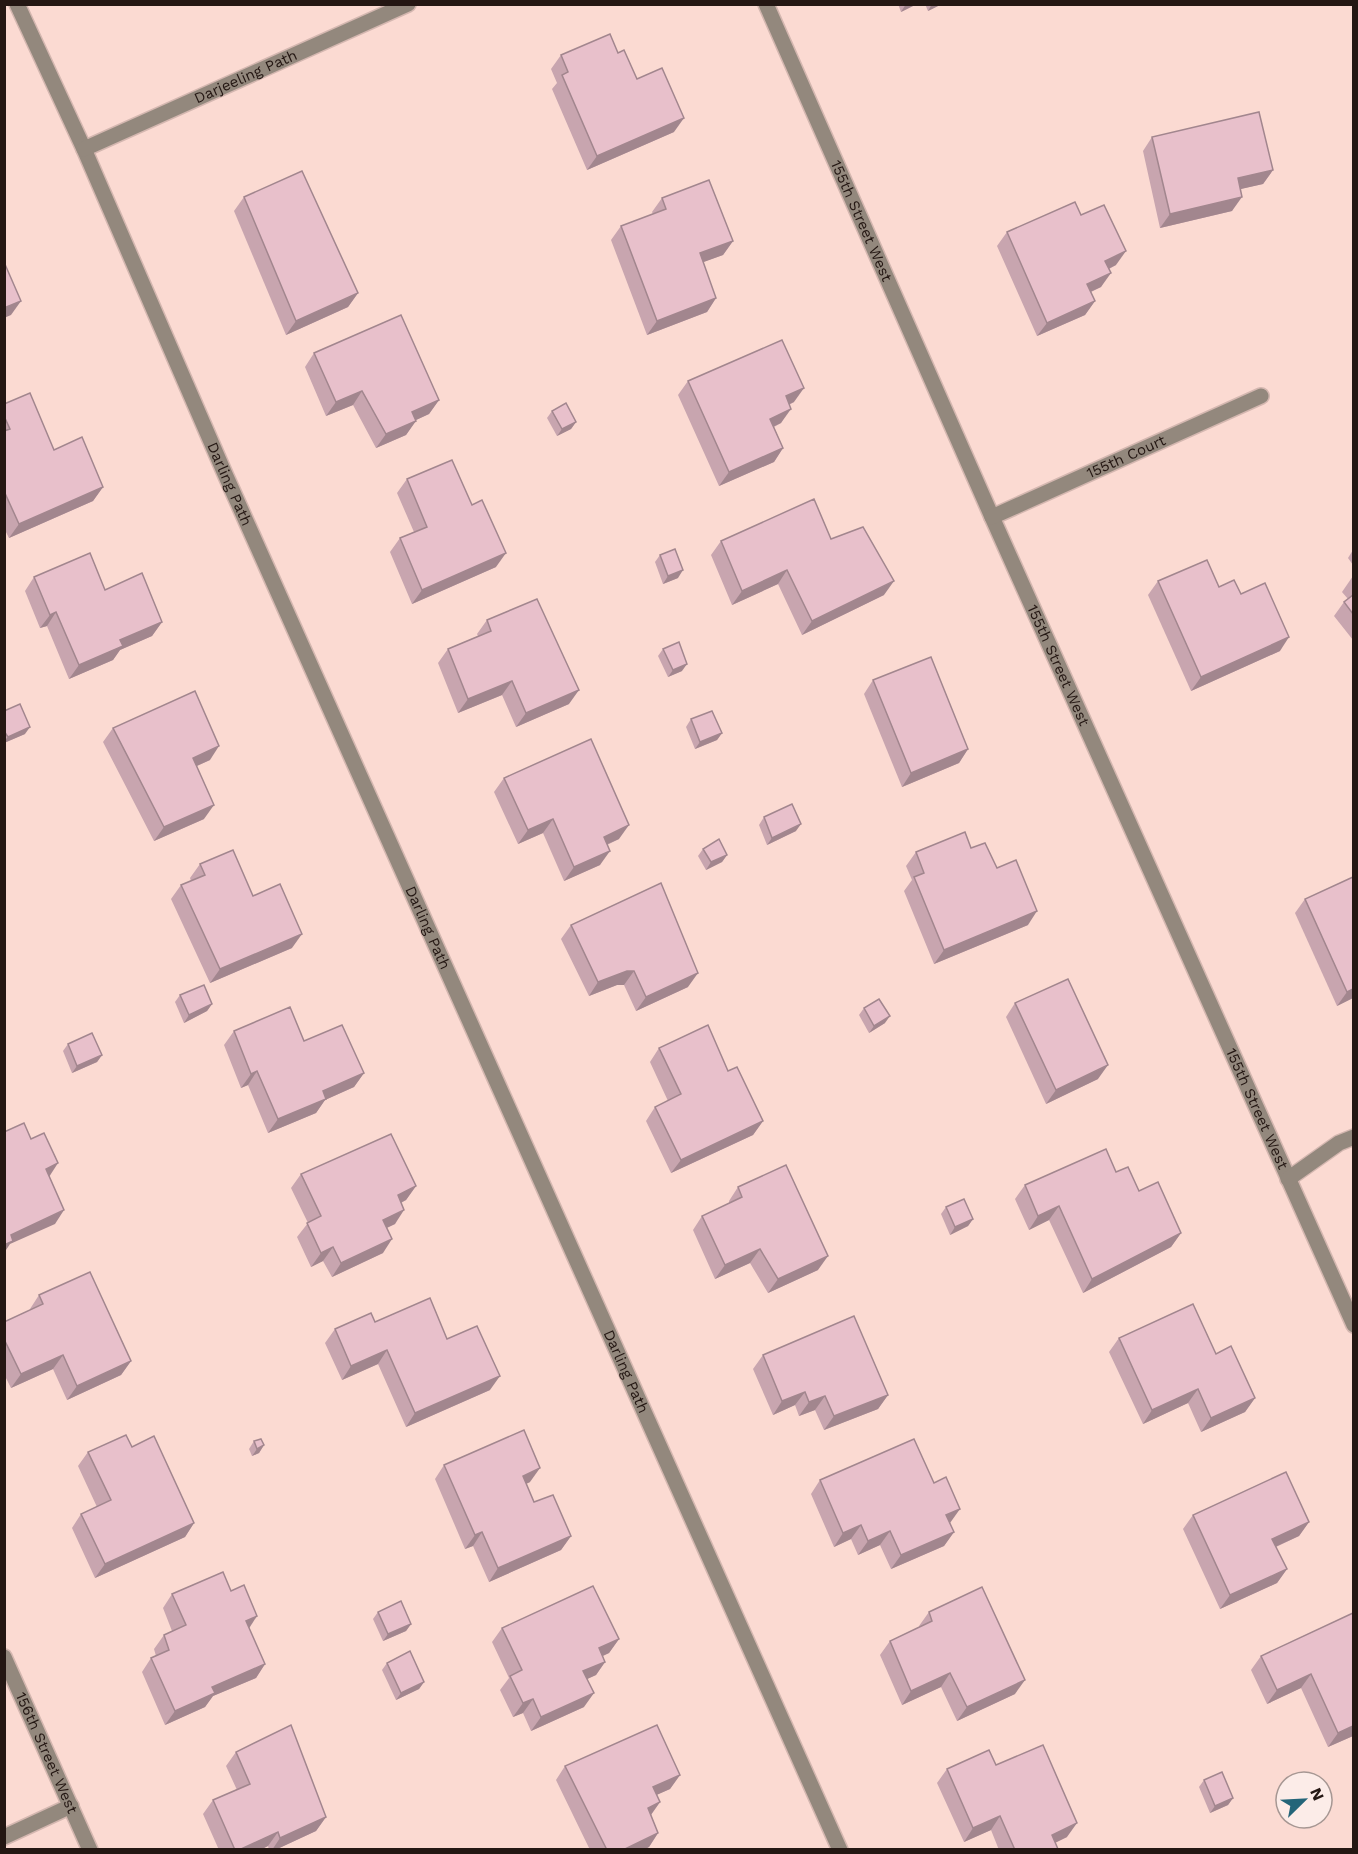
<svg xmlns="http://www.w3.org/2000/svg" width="1358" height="1854" viewBox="0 0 1358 1854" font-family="'Work Sans',sans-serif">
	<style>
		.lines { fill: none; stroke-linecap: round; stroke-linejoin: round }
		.minor-casing { stroke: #d4b7b0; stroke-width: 18 }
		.minor { stroke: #93887d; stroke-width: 15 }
		.wall { fill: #c8a5af }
		.shaded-wall { fill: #a2868e }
		.building { fill: #e8c0cb; stroke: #a2868e; stroke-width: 1.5 }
		.labels { text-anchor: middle; stroke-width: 4.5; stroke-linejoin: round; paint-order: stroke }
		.street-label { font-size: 15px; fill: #241713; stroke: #fcece8 }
	</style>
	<rect width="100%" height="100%" fill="#fbdad2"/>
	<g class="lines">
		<defs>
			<g id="minor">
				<path id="s1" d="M17,4l67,145 141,325 615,1376"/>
				<path id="s2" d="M766,4l226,513 362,808"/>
				<path id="s3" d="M84,149l324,-145"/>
				<path id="s4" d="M992,517l269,-121"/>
				<polyline points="1288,1179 1339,1143 1354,1137"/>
				<path id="s5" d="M4,1657l86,193"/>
				<polyline points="4,1837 71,1806"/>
			</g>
		</defs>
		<!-- minor casing -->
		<use href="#minor" class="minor-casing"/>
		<!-- minor -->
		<use href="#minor" class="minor"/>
	</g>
	<!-- wall -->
	<g class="wall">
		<polygon points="898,4 917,4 901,12"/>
		<polygon points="925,4 942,4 928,11"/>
		<polygon points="618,53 674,132 587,170 552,89 557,83 551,69 561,55"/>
		<polygon points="1152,137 1273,170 1263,184 1240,189 1232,211 1160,228 1143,151"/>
		<polygon points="244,197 358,293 348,307 286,335 234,211"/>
		<polygon points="662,198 733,241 723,255 703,262 716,298 707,312 647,335 611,240 621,226 653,214 652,212"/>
		<polygon points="1081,215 1116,265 1109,269 1101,287 1091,292 1095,301 1085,315 1037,336 997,246 1007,232"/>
		<polygon points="314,353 439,400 429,414 416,420 406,435 376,448 353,405 326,416 305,367"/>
		<polygon points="688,381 794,402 789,405 781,423 774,427 783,448 774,462 719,486 678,395"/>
		<polygon points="4,404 54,450 103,487 93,501 9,538 4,528"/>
		<polygon points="552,411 576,422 571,429 557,436 547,418"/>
		<polygon points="407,479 496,567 412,604 390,552 400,538 414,532 397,493"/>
		<polygon points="831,539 884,595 802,635 778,584 732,605 711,555 721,541"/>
		<polygon points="1353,550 1353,565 1348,558"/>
		<polygon points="660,555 678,578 663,584 655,562"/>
		<polygon points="1353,576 1353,640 1334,616 1344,602 1348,599 1342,592"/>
		<polygon points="34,577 105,590 162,622 152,636 120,650 113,660 69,679 47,626 40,628 25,591"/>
		<polygon points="1158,581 1219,587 1241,594 1280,651 1191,691 1148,595"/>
		<polygon points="487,620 569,704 516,727 502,695 458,713 438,663 448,649 478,636 477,634"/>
		<polygon points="663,649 682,671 668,677 658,656"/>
		<polygon points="873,680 968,749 959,763 902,787 864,694"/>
		<polygon points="4,711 25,734 4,743"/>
		<polygon points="691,719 722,733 717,740 695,749 686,727"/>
		<polygon points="113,728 210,760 197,766 204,819 154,841 103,742"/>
		<polygon points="504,778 619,839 607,845 600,865 564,881 543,833 518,844 494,792"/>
		<polygon points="764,817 796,831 767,845 759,825"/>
		<polygon points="971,848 997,868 1028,925 934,964 904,891 912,880 906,866 916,852"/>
		<polygon points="703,849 727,855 722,862 706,870 698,856"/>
		<polygon points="200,864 292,948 210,983 171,899 181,885 191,881 190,878"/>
		<polygon points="1305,899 1353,998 1337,1006 1295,913"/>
		<polygon points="571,925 688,987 636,1011 624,985 617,985 589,996 561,939"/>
		<polygon points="180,995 212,1004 207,1011 184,1023 175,1002"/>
		<polygon points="1015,1003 1098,1079 1046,1104 1006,1017"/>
		<polygon points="864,1008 885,1023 869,1033 859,1015"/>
		<polygon points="234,1031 304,1041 364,1073 354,1087 325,1100 316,1113 268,1133 248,1085 241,1088 224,1045"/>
		<polygon points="68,1044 102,1055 97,1062 72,1073 63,1051"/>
		<polygon points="659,1048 728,1071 763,1121 753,1135 671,1173 646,1121 655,1107 668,1101 650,1062"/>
		<polygon points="301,1174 416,1186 406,1200 401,1203 395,1224 387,1228 383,1253 332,1277 323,1261 311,1267 297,1237 308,1223 291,1188"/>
		<polygon points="1025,1185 1139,1191 1181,1233 1171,1247 1083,1293 1049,1220 1029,1230 1015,1199"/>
		<polygon points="738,1187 818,1270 768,1293 750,1263 715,1279 693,1230 702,1216 729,1203 729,1201"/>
		<polygon points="946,1207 973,1219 968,1226 950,1235 941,1214"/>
		<polygon points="39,1295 131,1361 121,1375 67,1400 53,1369 11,1388 4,1374 4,1322 30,1310 30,1309"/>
		<polygon points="375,1322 447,1339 490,1390 406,1427 378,1364 342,1380 325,1343 335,1329"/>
		<polygon points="1119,1338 1216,1354 1255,1398 1245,1412 1201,1432 1188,1403 1143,1424 1109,1352"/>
		<polygon points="763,1355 888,1395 878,1409 824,1430 815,1410 799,1416 795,1405 773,1415 753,1369"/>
		<polygon points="254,1441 264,1445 259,1453 252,1456 249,1449"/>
		<polygon points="88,1452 194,1523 185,1537 95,1578 72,1528 81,1514 97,1507 78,1466"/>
		<polygon points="444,1465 530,1482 526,1484 534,1502 571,1536 561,1550 489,1582 473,1546 465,1549 435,1479"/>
		<polygon points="820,1480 950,1523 954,1532 944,1546 891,1569 880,1545 858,1555 851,1539 834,1547 811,1494"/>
		<polygon points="1193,1515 1309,1522 1299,1536 1276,1547 1287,1569 1277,1583 1220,1609 1183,1529"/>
		<polygon points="231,1591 265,1664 256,1678 213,1696 205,1707 165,1725 142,1672 151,1658 156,1656 154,1649 164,1635 172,1631 163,1608 172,1594"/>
		<polygon points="378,1612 411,1624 406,1631 383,1641 373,1619"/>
		<polygon points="929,1612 1015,1694 957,1721 941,1687 902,1705 880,1655 890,1641 919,1627 919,1626"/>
		<polygon points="1353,1613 1353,1736 1328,1747 1301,1688 1267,1704 1251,1670 1261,1656"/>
		<polygon points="502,1628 619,1639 609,1653 603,1656 605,1662 596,1675 587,1679 584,1707 531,1731 523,1713 513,1717 500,1690 509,1678 492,1642"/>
		<polygon points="387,1663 424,1682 419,1689 396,1700 382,1670"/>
		<polygon points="236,1752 326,1817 316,1831 275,1850 269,1850 268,1846 260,1850 219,1850 203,1814 213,1800 237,1790 226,1766"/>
		<polygon points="996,1765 1067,1837 1055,1843 1058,1850 999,1850 991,1830 964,1842 937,1783 947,1769"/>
		<polygon points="565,1766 680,1775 670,1789 656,1795 660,1802 651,1815 658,1833 649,1847 643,1850 590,1850 556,1780"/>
		<polygon points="1204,1780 1233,1798 1228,1805 1210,1813 1199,1787"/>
	</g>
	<!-- shaded-wall -->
	<g class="shaded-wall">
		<polygon points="906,4 917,4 901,12"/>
		<polygon points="932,4 942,4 928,11"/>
		<polygon points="684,118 674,132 587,170 597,156"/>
		<polygon points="1273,170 1263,184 1228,192 1238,178"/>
		<polygon points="1242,197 1232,211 1160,228 1170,214"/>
		<polygon points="733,241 723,255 690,267 700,253"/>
		<polygon points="1126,251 1116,265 1096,275 1105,261"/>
		<polygon points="1111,273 1101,287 1077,298 1087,284"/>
		<polygon points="358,293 348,307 286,335 296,321"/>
		<polygon points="716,298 707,312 647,335 657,321"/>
		<polygon points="21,301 11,315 4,318 4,308"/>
		<polygon points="1095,301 1085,315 1037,336 1047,323"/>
		<polygon points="804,388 794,402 776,410 786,396"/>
		<polygon points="362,391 353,405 326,416 336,402"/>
		<polygon points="439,400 429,414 403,426 412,412"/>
		<polygon points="791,409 781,423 760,433 770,419"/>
		<polygon points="416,421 406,435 376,448 386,434"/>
		<polygon points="576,422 571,429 557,436 562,429"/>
		<polygon points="783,448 774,462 719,486 729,472"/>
		<polygon points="103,487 93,501 9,538 19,524"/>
		<polygon points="506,553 496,567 412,604 422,590"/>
		<polygon points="683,570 678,578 663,584 668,576"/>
		<polygon points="787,570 778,584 732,605 742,591"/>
		<polygon points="894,581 884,595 802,635 812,621"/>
		<polygon points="56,612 47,626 40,628 50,615"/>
		<polygon points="162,622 152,636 120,650 113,660 69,679 79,665 120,640"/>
		<polygon points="1289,637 1280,651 1191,691 1201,677"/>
		<polygon points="687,664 682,671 668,677 673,670"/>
		<polygon points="512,681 502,695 458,713 468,699"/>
		<polygon points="579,690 569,704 516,727 526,713"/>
		<polygon points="30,727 25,734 4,743 4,741 8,737"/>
		<polygon points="722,733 717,740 695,749 700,742"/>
		<polygon points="219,746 210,760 183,772 193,758"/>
		<polygon points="968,749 959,763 902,787 911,773"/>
		<polygon points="214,805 204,819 154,841 164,827"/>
		<polygon points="553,819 543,833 518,844 528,830"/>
		<polygon points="801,824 796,831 767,845 772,838"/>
		<polygon points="629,825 619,839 594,850 604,837"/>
		<polygon points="610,851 600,865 564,881 574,867"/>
		<polygon points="727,855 722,862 706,870 711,862"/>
		<polygon points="1037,911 1028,925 934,964 944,950"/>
		<polygon points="302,934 292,948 210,983 220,969"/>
		<polygon points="627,971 634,971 624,985 617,985 589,996 598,982"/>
		<polygon points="698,973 688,987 636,1011 646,997"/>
		<polygon points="1353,989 1353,998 1337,1006 1347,992"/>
		<polygon points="212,1004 207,1011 184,1023 189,1015"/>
		<polygon points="890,1016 885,1023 869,1033 874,1026"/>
		<polygon points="102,1055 97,1062 72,1073 77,1066"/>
		<polygon points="1108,1065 1098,1079 1046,1104 1056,1090"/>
		<polygon points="257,1071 248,1085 241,1088 251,1074"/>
		<polygon points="364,1073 354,1087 325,1100 316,1113 268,1133 278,1119 323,1091"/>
		<polygon points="763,1121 753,1135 671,1173 681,1160"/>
		<polygon points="58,1163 49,1177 46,1169"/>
		<polygon points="416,1186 406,1200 388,1209 398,1195"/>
		<polygon points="1059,1206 1049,1220 1029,1230 1038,1216"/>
		<polygon points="64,1210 55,1224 10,1244 4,1253 4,1244 11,1235"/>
		<polygon points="404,1210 395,1224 373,1234 383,1220"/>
		<polygon points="973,1219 968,1226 950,1235 955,1227"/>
		<polygon points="1181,1233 1171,1247 1083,1293 1092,1279"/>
		<polygon points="392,1239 383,1253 332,1277 341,1263"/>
		<polygon points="333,1247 323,1261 311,1267 321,1253"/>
		<polygon points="760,1249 750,1263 715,1279 725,1265"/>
		<polygon points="828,1256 818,1270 768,1293 778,1279"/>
		<polygon points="387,1350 378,1364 342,1380 351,1366"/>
		<polygon points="63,1355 53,1369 11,1388 21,1374"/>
		<polygon points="131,1361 121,1375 67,1400 77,1386"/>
		<polygon points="500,1376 490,1390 406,1427 415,1413"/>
		<polygon points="1198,1389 1188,1403 1143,1424 1152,1410"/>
		<polygon points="805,1392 795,1405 773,1415 782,1401"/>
		<polygon points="888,1395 878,1409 824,1430 834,1416"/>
		<polygon points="825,1396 815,1410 799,1416 809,1402"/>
		<polygon points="1255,1398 1245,1412 1201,1432 1211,1418"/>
		<polygon points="264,1445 259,1453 252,1456 257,1449"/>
		<polygon points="540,1468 530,1482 513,1490 523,1476"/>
		<polygon points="960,1509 950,1523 937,1529 946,1515"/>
		<polygon points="1309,1522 1299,1536 1262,1553 1272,1539"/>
		<polygon points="194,1523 185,1537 95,1578 105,1564"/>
		<polygon points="861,1525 851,1539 834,1547 843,1533"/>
		<polygon points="890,1531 880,1545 858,1555 868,1541"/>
		<polygon points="482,1532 473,1546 465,1549 475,1535"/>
		<polygon points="954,1532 944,1546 891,1569 901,1555"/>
		<polygon points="571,1536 561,1550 489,1582 498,1568"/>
		<polygon points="1287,1569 1277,1583 1220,1609 1230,1595"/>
		<polygon points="257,1616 248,1630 246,1621"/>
		<polygon points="411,1624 406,1631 383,1641 388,1634"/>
		<polygon points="619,1639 609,1653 589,1662 599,1648"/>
		<polygon points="605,1662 596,1675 574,1685 583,1671"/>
		<polygon points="265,1664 256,1678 213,1696 205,1707 165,1725 175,1711 212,1687"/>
		<polygon points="950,1673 941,1687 902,1705 911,1691"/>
		<polygon points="1311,1674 1301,1688 1267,1704 1277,1690"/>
		<polygon points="1025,1680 1015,1694 957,1721 967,1707"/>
		<polygon points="424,1682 419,1689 396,1700 401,1693"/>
		<polygon points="594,1693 584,1707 531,1731 541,1717"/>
		<polygon points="533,1699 523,1713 513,1717 523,1703"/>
		<polygon points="1353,1726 1353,1736 1328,1747 1338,1733"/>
		<polygon points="680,1775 670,1789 643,1801 653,1787"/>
		<polygon points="1233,1798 1228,1805 1210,1813 1215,1806"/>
		<polygon points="660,1802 650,1816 648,1808"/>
		<polygon points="1000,1816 991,1830 964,1842 973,1828"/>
		<polygon points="326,1817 316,1831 275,1850 272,1850 280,1838"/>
		<polygon points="1077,1823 1067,1837 1042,1849 1052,1835"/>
		<polygon points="278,1832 268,1846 260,1850 239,1850"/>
		<polygon points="658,1833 649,1847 643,1850 623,1850"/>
	</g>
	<!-- building -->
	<g class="building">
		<polygon points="610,34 618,53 624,50 637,79 662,68 684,118 597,156 562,75 568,72 561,55"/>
		<polygon points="1259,112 1273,170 1238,178 1242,197 1170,214 1152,137"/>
		<polygon points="302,171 358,293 296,321 244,197"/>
		<polygon points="709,180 733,241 700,253 716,298 657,321 621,226 666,209 662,198"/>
		<polygon points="1075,202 1081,215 1104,205 1126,251 1105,261 1111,273 1087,284 1095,301 1047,323 1007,232"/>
		<polygon points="4,262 21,301 4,308"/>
		<polygon points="401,315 439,400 412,412 416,421 386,434 362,391 336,402 314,353"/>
		<polygon points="782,340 804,388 786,396 791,409 770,419 783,448 729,472 688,381"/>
		<polygon points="30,393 54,450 82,437 103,487 19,524 4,491 4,431 10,429 4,416 4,404"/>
		<polygon points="566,403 576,422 562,429 552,411"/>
		<polygon points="452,460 472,505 482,500 506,553 422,590 400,538 427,527 407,479"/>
		<polygon points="814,499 831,539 863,527 894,581 812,621 787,570 742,591 721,541"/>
		<polygon points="675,549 683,570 668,576 660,555"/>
		<polygon points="90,553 105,590 142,573 162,622 120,640 123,646 79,665 56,612 50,615 34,577"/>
		<polygon points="1207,560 1219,587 1234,580 1241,594 1265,583 1289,637 1201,677 1158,581"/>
		<polygon points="1353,595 1353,614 1344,602"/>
		<polygon points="537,599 579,690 526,713 512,681 468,699 448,649 491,631 487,620"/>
		<polygon points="679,642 687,664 673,670 663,649"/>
		<polygon points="931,657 968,749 911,773 873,680"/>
		<polygon points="195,691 219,746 193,758 214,805 164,827 113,728"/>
		<polygon points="20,704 30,727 8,737 4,731 4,711"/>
		<polygon points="712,711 722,733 700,742 691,719"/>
		<polygon points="591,739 629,825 604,837 610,851 574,867 553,819 528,830 504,778"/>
		<polygon points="792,804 801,824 772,838 764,817"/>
		<polygon points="965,832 971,848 985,843 997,868 1016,860 1037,911 944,950 914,877 924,873 916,852"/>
		<polygon points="719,839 727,855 711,862 703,849"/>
		<polygon points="233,850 253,896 280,884 302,934 220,969 181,885 205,875 200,864"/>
		<polygon points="1353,877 1353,989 1347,992 1305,899"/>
		<polygon points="661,883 698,973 646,997 634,971 627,971 598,982 571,925"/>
		<polygon points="1068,979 1108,1065 1056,1090 1015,1003"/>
		<polygon points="204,985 212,1004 189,1015 180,995"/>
		<polygon points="879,999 890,1016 874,1026 864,1008"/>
		<polygon points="290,1007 304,1041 342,1025 364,1073 323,1091 326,1099 278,1119 257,1071 251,1074 234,1031"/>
		<polygon points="708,1025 728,1071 737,1067 763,1121 681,1160 655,1107 681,1094 659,1048"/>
		<polygon points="92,1033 102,1055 77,1066 68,1044"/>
		<polygon points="24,1123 31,1139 44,1133 58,1163 46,1169 64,1210 11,1235 13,1241 4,1245 4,1132"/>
		<polygon points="391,1134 416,1186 398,1195 404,1210 383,1220 392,1239 341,1263 333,1247 321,1253 307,1223 321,1216 301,1174"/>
		<polygon points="1106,1149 1116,1172 1128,1167 1139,1191 1158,1182 1181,1233 1092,1279 1059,1206 1038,1216 1025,1185"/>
		<polygon points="786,1165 828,1256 778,1279 760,1249 725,1265 702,1216 742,1197 738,1187"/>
		<polygon points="964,1199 973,1219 955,1227 946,1207"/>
		<polygon points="90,1272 131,1361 77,1386 63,1355 21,1374 4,1339 4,1322 43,1304 39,1295"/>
		<polygon points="430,1298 447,1339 477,1326 500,1376 415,1413 387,1350 351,1366 335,1329 371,1313 375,1322"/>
		<polygon points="1193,1304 1216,1354 1231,1346 1255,1398 1211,1418 1198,1389 1152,1410 1119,1338"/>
		<polygon points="854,1316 888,1395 834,1416 825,1396 809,1402 805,1392 782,1401 763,1355"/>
		<polygon points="524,1430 540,1468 523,1476 534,1502 553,1495 571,1536 498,1568 482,1532 475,1535 444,1465"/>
		<polygon points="126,1435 132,1447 154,1436 194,1523 105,1564 81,1514 111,1500 88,1452"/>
		<polygon points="261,1439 264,1445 257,1449 254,1441"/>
		<polygon points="914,1439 934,1483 946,1477 960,1509 946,1515 954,1532 901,1555 890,1531 868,1541 861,1525 843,1533 820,1480"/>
		<polygon points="1286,1472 1309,1522 1272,1539 1287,1569 1230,1595 1193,1515"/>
		<polygon points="223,1572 231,1591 244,1585 257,1616 246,1621 265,1664 212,1687 215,1693 175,1711 151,1658 169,1650 164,1635 186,1625 172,1594"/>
		<polygon points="593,1586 619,1639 599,1648 605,1662 583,1671 594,1693 541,1717 533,1699 523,1703 510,1676 522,1670 502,1628"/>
		<polygon points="982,1587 1025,1680 967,1707 950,1673 911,1691 890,1641 932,1621 929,1612"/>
		<polygon points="401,1601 411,1624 388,1634 378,1612"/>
		<polygon points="1353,1613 1353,1726 1338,1733 1311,1674 1277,1690 1261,1656"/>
		<polygon points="410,1651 424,1682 401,1693 387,1663"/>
		<polygon points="291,1725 326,1817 280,1838 278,1832 239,1850 235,1850 213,1800 250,1784 236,1752"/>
		<polygon points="657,1725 680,1775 653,1787 660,1802 648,1808 658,1833 623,1850 607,1850 565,1766"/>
		<polygon points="1043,1745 1077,1823 1052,1835 1058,1849 1057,1850 1015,1850 1000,1816 973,1828 947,1769 989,1750 996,1765"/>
		<polygon points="1222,1772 1233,1798 1215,1806 1204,1780"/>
	</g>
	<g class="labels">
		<!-- street labels -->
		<g class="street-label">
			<text dy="5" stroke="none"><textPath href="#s3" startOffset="177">Darjeeling Path</textPath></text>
			<text dy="5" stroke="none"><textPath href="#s2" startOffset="237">155th Street West</textPath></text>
			<text dy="5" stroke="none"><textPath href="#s4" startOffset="147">155th Court</textPath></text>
			<text dy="5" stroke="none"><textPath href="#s1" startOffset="525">Darling Path</textPath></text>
			<text dy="5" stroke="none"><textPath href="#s2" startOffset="723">155th Street West</textPath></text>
			<text dy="5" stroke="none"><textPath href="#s1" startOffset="1011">Darling Path</textPath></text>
			<text dy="5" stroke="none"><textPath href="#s2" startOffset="1209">155th Street West</textPath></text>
			<text dy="5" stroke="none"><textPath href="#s1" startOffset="1497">Darling Path</textPath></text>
			<text dy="5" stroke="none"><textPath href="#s5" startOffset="105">156th Street West</textPath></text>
		</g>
	</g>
	<!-- border -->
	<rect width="1358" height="1854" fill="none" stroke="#241713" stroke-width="12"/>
	<!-- north arrow -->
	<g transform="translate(1304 1800) rotate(66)"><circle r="28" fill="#fcece8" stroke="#a69793" stroke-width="1.5"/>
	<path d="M0-4.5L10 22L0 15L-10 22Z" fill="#246579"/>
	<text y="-9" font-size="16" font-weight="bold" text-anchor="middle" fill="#241713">N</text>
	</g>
</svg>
